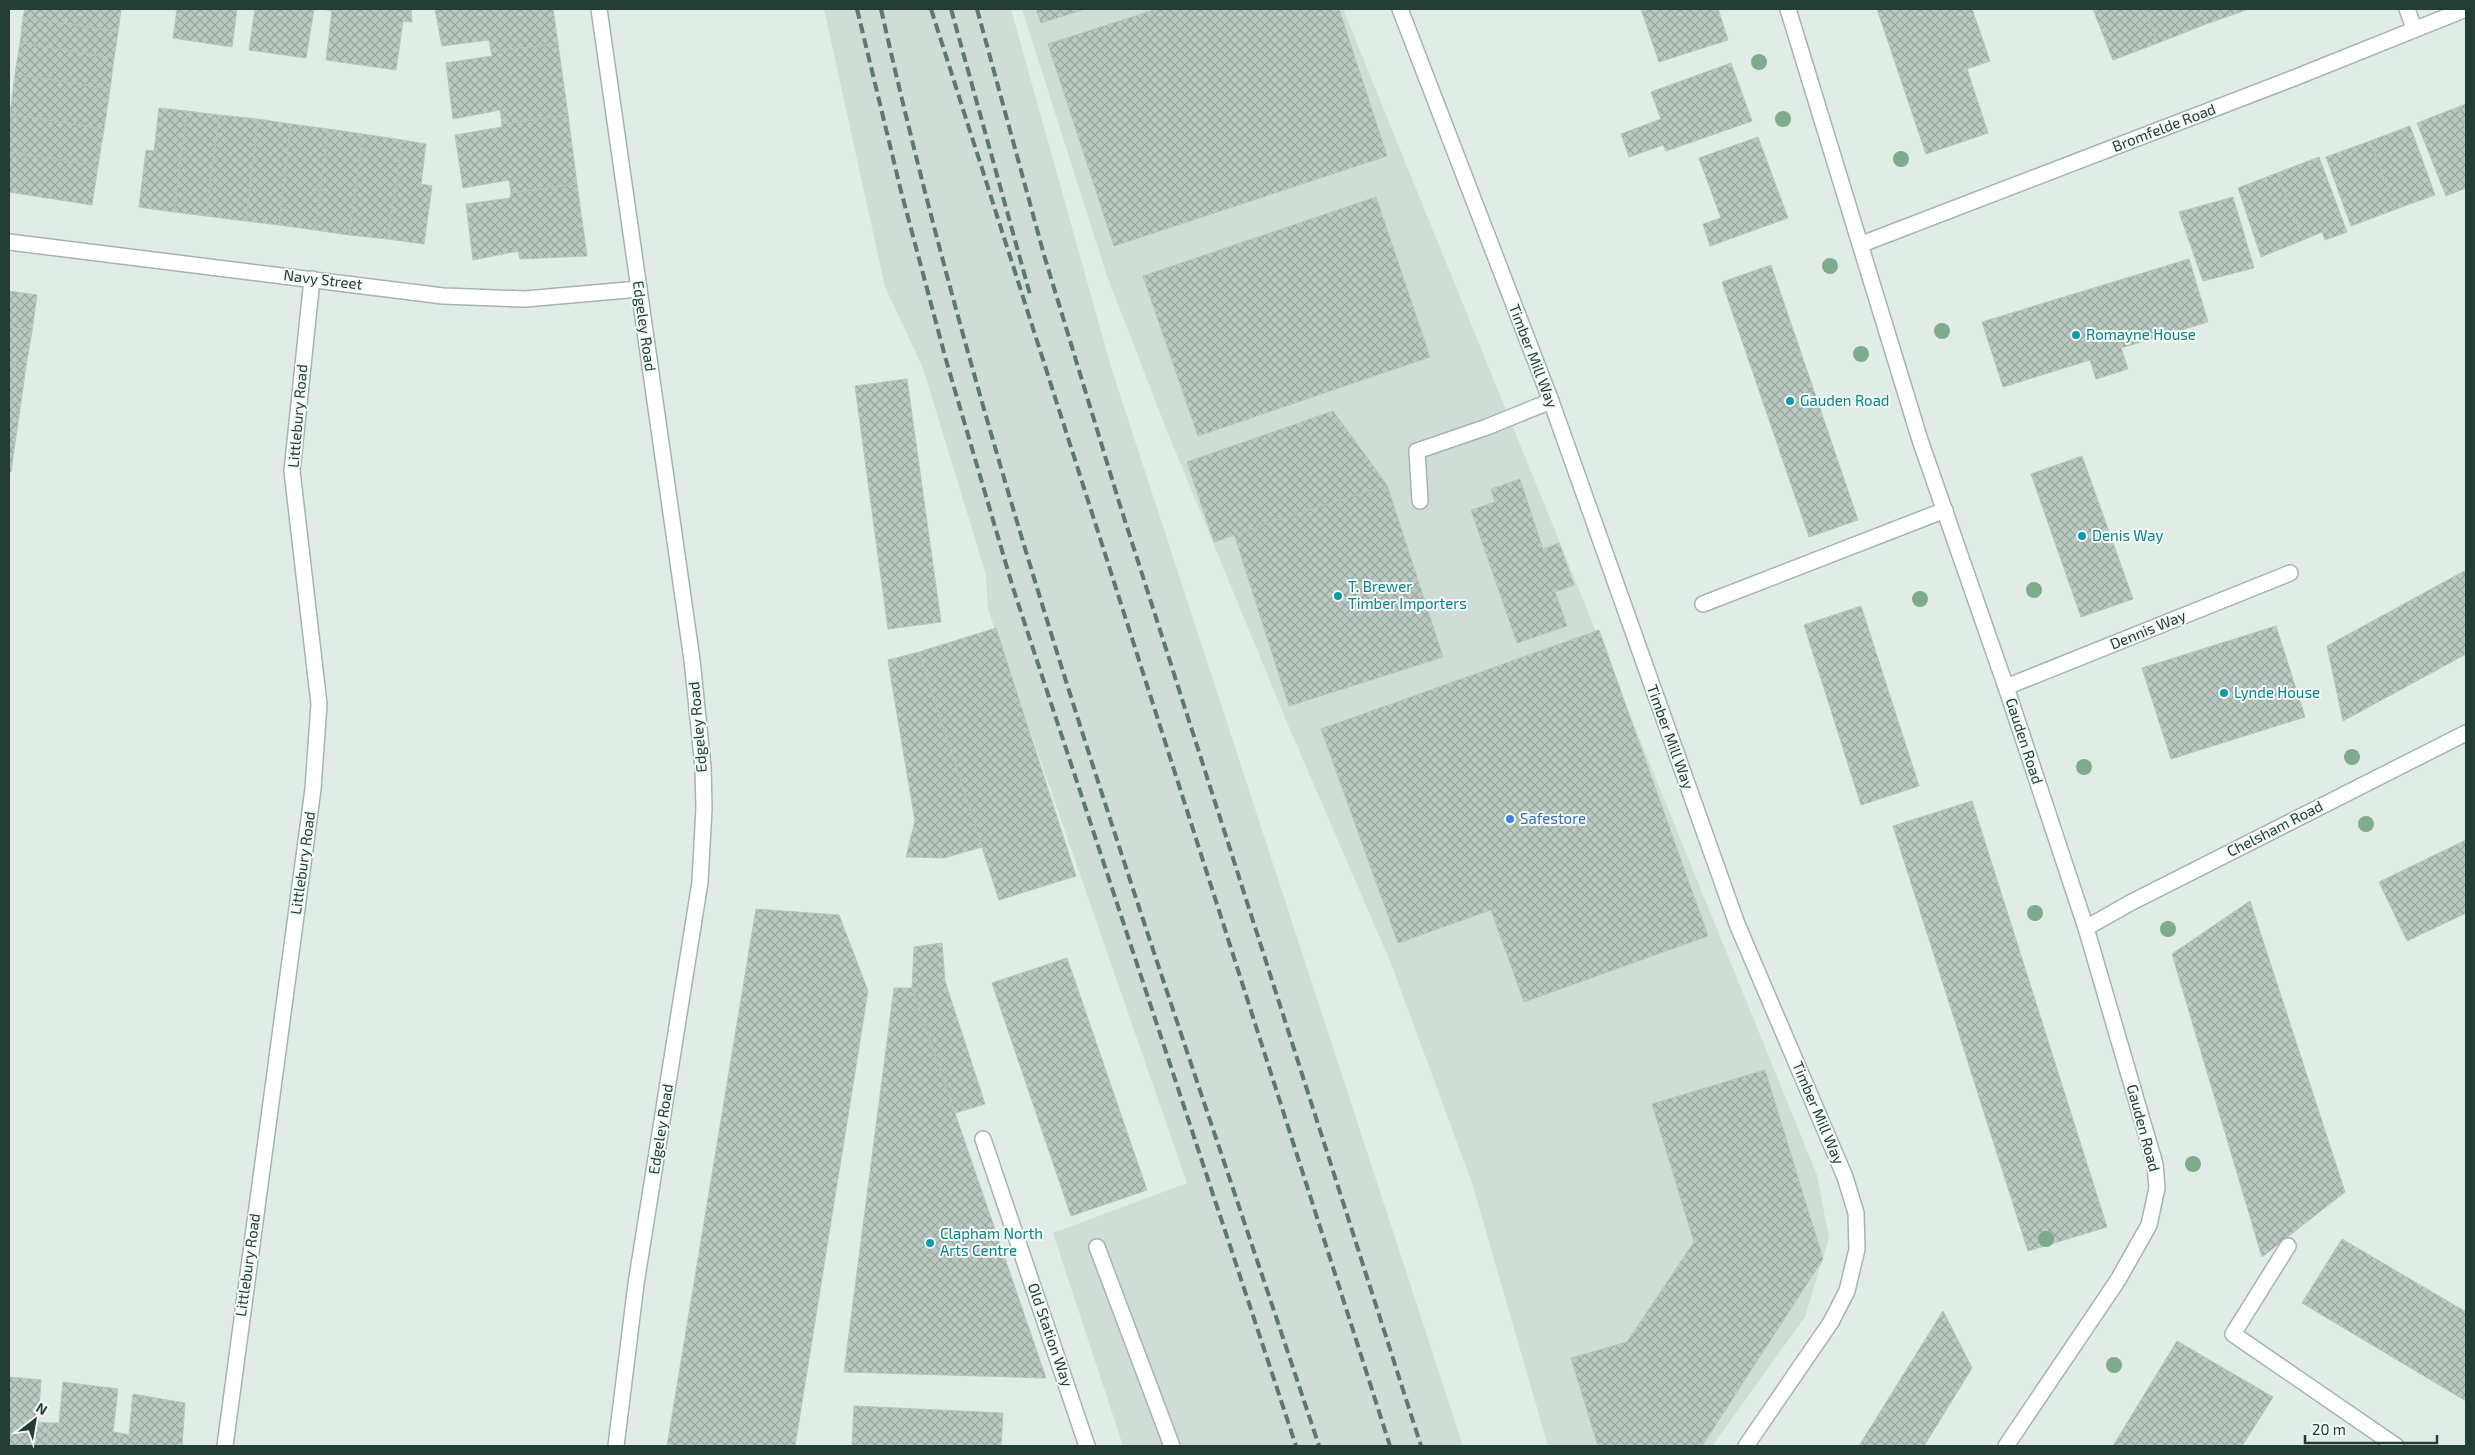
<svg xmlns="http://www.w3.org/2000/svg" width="2475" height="1455" viewBox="0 0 2475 1455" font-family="'Exo 2',sans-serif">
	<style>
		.built { fill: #d0dcd6 }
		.building { fill: url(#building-cross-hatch); stroke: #b4c6bd }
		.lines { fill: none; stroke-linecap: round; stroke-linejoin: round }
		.service-casing { stroke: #a5b4ae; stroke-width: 18 }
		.minor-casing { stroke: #a5b4ae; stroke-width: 18 }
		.service { stroke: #fff; stroke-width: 15 }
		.minor { stroke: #fff; stroke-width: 15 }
		.rail { stroke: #5c796f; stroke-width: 4; stroke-dasharray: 10 5; stroke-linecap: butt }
		.tree { fill: #7dab8c }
		.culture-dot { fill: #0f9aa8; stroke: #f3f9f5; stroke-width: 2 }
		.shop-dot { fill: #3f7fe0; stroke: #f3f9f5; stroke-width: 2 }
		.labels { text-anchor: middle; stroke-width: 4; stroke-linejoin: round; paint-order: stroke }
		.street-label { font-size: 15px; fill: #223e34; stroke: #f3f9f5 }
		.culture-label { font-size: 15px; fill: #0d838f; stroke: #f3f9f5; text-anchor: start }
		.shop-label { font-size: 15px; fill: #366cbe; stroke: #f3f9f5; text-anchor: start }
	</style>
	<defs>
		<pattern id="building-cross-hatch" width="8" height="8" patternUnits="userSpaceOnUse" patternTransform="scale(1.25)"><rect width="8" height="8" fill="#bacac2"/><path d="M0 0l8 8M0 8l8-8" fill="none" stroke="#97a59e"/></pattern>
	</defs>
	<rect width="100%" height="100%" fill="#e2ece7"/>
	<!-- built -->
	<g class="built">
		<polygon points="824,9 1011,9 1111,367 1463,1446 1123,1446 1053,1233 1187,1183 988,609 986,575 923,368 885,287"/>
		<polygon points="1022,9 1343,9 1817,1175 1829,1238 1805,1317 1712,1446 1548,1446 1472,1183 1390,961 1288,725 1165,426 1107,276"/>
	</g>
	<!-- building -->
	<g class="building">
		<polygon points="25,9 121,9 118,32 23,17"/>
		<polygon points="177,9 237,9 232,47 173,38"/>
		<polygon points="255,9 314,9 306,58 249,50"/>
		<polygon points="323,9 411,9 412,22 403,21 396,70 326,60 332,11"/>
		<polygon points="435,9 553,9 558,44 491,51 489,40 442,46"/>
		<polygon points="1036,9 1085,9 1041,23"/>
		<polygon points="1157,9 1339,9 1387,156 1114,246 1048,44"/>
		<polygon points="1641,9 1718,9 1728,40 1659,62"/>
		<polygon points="1877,9 1972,9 1990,61 1967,69 1988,133 1926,154"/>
		<polygon points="2093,9 2145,9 2158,43 2113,60"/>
		<polygon points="2145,9 2200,9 2206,24 2158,43"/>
		<polygon points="2200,9 2249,9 2206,24"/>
		<polygon points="23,17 118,32 114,58 20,43"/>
		<polygon points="20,43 114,58 110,89 15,74"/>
		<polygon points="558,44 568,115 502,124 500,110 453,119 446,63 492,56 491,51"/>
		<polygon points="1731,63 1752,121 1666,151 1663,145 1629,157 1621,134 1661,119 1651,92"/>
		<polygon points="15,74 110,89 104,129 10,114"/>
		<polygon points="2466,104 2466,129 2458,107"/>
		<polygon points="2458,107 2466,129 2466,188 2446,196 2417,123"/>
		<polygon points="159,108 187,111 174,212 139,207 146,150 154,151"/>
		<polygon points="187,111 219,115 206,216 174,212"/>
		<polygon points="10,114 104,129 98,166 9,152"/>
		<polygon points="219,115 258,119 246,221 206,216"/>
		<polygon points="568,115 577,184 511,193 509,180 463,188 455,135 502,127 502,124"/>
		<polygon points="258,119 291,124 279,225 246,221"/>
		<polygon points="291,124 328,129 315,230 279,225"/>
		<polygon points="2410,126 2435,195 2396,209 2370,141"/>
		<polygon points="328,129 363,134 349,235 315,230"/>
		<polygon points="363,134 402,140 388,239 349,235"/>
		<polygon points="1758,137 1788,218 1710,246 1703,224 1721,218 1699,158"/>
		<polygon points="402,140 426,144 421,184 432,186 424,244 388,239"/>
		<polygon points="2370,141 2396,209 2351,226 2326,157"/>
		<polygon points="9,152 98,166 92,205 9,192"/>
		<polygon points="2319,157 2347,232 2325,240 2322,232 2303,240 2277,173"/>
		<polygon points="2277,173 2303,240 2261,257 2238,188"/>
		<polygon points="577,184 587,256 520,259 518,251 473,260 466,204 510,198 511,193"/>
		<polygon points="1376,197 1430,357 1198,436 1143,276"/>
		<polygon points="2233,197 2254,268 2203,281 2179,212"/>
		<polygon points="2189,259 2208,322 2121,348 2128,369 2096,379 2090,360 2003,387 1982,322"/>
		<polygon points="1771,265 1858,520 1809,537 1722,282"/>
		<polygon points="9,291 37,295 32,331 9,327"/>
		<polygon points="9,327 32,331 26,366 9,364"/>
		<polygon points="9,364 26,366 21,402 9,400"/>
		<polygon points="907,379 941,622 888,629 855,386"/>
		<polygon points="9,400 21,402 16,436 9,435"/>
		<polygon points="1333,411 1387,485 1214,542 1187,462"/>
		<polygon points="9,435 16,436 11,472 9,471"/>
		<polygon points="2082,456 2133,599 2081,617 2031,474"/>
		<polygon points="1520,479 1543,549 1559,543 1574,585 1555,592 1567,626 1517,643 1471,510 1495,502 1491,489"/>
		<polygon points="1387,485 1443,657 1289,706 1234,534"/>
		<polygon points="2466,570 2466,654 2343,721 2327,646"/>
		<polygon points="1861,606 1919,786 1861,805 1804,625"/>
		<polygon points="2276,626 2305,717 2171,759 2142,668"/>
		<polygon points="996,628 1076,876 999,900 919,652"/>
		<polygon points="1599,630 1708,936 1524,1002 1491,910 1398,943 1321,729"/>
		<polygon points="919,652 982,847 944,858 906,857 915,821 888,660"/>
		<polygon points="1972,801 2107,1227 2028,1251 1893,826"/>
		<polygon points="2466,840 2466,913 2407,941 2379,882"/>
		<polygon points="2250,901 2345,1192 2262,1257 2172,954"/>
		<polygon points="756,909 839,915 868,991 795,1446 667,1446"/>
		<polygon points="942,943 945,981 985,1104 955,1113 912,988 914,947"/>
		<polygon points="1067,958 1147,1190 1071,1216 992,983"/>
		<polygon points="894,988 912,988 1046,1378 844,1372"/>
		<polygon points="1765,1070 1823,1259 1702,1446 1598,1446 1571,1358 1627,1342 1694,1242 1652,1104"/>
		<polygon points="2342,1239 2466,1312 2466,1401 2302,1303"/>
		<polygon points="1943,1311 1972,1368 1924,1446 1859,1446"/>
		<polygon points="2177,1341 2273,1397 2242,1446 2113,1446"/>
		<polygon points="9,1377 41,1380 38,1422 49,1423 47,1446 9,1446"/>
		<polygon points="63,1382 118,1389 113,1432 120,1433 119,1446 47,1446 49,1423 59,1423"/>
		<polygon points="133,1394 185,1403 182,1446 119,1446 120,1433 129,1435"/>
		<polygon points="854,1406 1003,1413 1001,1446 852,1446"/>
	</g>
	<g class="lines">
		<defs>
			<g id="service">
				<polyline points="1420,501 1417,451 1487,427 1551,401"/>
				<polyline points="1703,604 1945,510"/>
				<polyline points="983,1139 1087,1446"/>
				<polyline points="1097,1247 1172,1446"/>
			</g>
			<g id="minor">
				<polyline points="599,9 692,660 703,767 704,808 700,882 636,1284 616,1446"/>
				<polyline points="1400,9 1551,401 1737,924 1845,1177 1856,1213 1857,1249 1847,1291 1831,1322 1746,1446"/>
				<polyline points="1788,9 1920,440 2006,687 2086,928 2155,1164 2157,1188 2149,1225 2118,1280 2006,1446"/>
				<polyline points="2407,9 2414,28"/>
				<polyline points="9,242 443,296 525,299 639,289"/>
				<polyline points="1862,244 2294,78 2466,9"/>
				<polyline points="2006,687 2290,573"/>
				<polyline points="2086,928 2130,903 2466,733"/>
				<polyline points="2288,1246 2233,1334 2396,1446"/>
				<polyline points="225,1446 313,789 319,704 292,471 312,279"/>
			</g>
		</defs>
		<!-- service casing -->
		<use href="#service" class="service-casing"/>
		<!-- minor casing -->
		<use href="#minor" class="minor-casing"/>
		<!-- service -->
		<use href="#service" class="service"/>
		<!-- minor -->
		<use href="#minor" class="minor"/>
		<!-- rail -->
		<g class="rail">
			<polyline points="857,9 901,191 946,360 1013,588 1296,1446"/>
			<path d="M881,9c110,489 281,962 438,1437"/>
			<polyline points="931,9 1390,1446"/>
			<polyline points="951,9 1031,298"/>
			<polyline points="977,9 1044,255 1119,502 1421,1446"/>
		</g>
	</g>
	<!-- trees -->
	<g class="tree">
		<circle cx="1759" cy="62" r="8"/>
		<circle cx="1783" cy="119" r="8"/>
		<circle cx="1901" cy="159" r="8"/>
		<circle cx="1830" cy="266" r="8"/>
		<circle cx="1942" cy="331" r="8"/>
		<circle cx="1861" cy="354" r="8"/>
		<circle cx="2034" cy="590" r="8"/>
		<circle cx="1920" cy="599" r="8"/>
		<circle cx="2352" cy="757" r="8"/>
		<circle cx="2084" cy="767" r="8"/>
		<circle cx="2366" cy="824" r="8"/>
		<circle cx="2035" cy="913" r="8"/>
		<circle cx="2168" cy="929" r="8"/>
		<circle cx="2193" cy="1164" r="8"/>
		<circle cx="2046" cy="1239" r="8"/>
		<circle cx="2114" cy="1365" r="8"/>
	</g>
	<!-- markers -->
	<g class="culture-dot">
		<circle cx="2076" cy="335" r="5"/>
		<circle cx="1790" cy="401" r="5"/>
		<circle cx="2082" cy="536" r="5"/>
		<circle cx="1338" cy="596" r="5"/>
		<circle cx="2224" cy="693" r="5"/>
		<circle cx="930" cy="1243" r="5"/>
	</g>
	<circle class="shop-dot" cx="1510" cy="819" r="5"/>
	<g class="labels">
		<!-- street labels -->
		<g class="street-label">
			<text transform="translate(2164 128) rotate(-21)" y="5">Bromfelde Road</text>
			<text transform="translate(323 280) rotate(7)" y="5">Navy Street</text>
			<text transform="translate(644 326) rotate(82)" y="5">Edgeley Road</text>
			<text transform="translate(1533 356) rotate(69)" y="5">Timber Mill Way</text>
			<text transform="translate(298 416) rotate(-85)" y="5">Littlebury Road</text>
			<text transform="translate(2148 630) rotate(-22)" y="5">Dennis Way</text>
			<text transform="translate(698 727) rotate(-95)" y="5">Edgeley Road</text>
			<text transform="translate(1670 737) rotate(70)" y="5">Timber Mill Way</text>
			<text transform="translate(2024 741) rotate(72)" y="5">Gauden Road</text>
			<text transform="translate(2275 829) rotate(-27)" y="5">Chelsham Road</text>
			<text transform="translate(303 863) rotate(-82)" y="5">Littlebury Road</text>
			<text transform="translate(1818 1113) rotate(67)" y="5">Timber Mill Way</text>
			<text transform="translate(2143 1128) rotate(75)" y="5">Gauden Road</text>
			<text transform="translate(661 1129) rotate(-81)" y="5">Edgeley Road</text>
			<text transform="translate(248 1265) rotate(-82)" y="5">Littlebury Road</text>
			<text transform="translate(1050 1335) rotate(71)" y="5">Old Station Way</text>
		</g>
		<!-- culture labels -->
		<g class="culture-label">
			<text x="2086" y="340">Romayne House</text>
			<text x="1800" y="406">Gauden Road</text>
			<text x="2092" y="541">Denis Way</text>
			<text x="1348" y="592">T. Brewer<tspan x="1348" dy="17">Timber Importers</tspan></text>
			<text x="2234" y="698">Lynde House</text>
			<text x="940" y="1239">Clapham North<tspan x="940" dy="17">Arts Centre</tspan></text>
		</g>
		<!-- shop labels -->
		<g class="shop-label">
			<text x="1520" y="824">Safestore</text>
		</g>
	</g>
	<!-- border -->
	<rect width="2475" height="1455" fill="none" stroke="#223e34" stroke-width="20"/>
	<!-- north arrow -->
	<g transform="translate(35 1420) rotate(31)" stroke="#f3f9f5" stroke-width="4" paint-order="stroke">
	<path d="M0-4L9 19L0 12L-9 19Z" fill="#223e34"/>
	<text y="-8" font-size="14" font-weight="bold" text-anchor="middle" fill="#223e34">N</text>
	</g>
	<!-- scale -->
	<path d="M2305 1435v8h132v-8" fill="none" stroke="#223e34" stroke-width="2.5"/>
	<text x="2312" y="1435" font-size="15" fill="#223e34" stroke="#f3f9f5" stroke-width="4" paint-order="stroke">20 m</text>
</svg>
